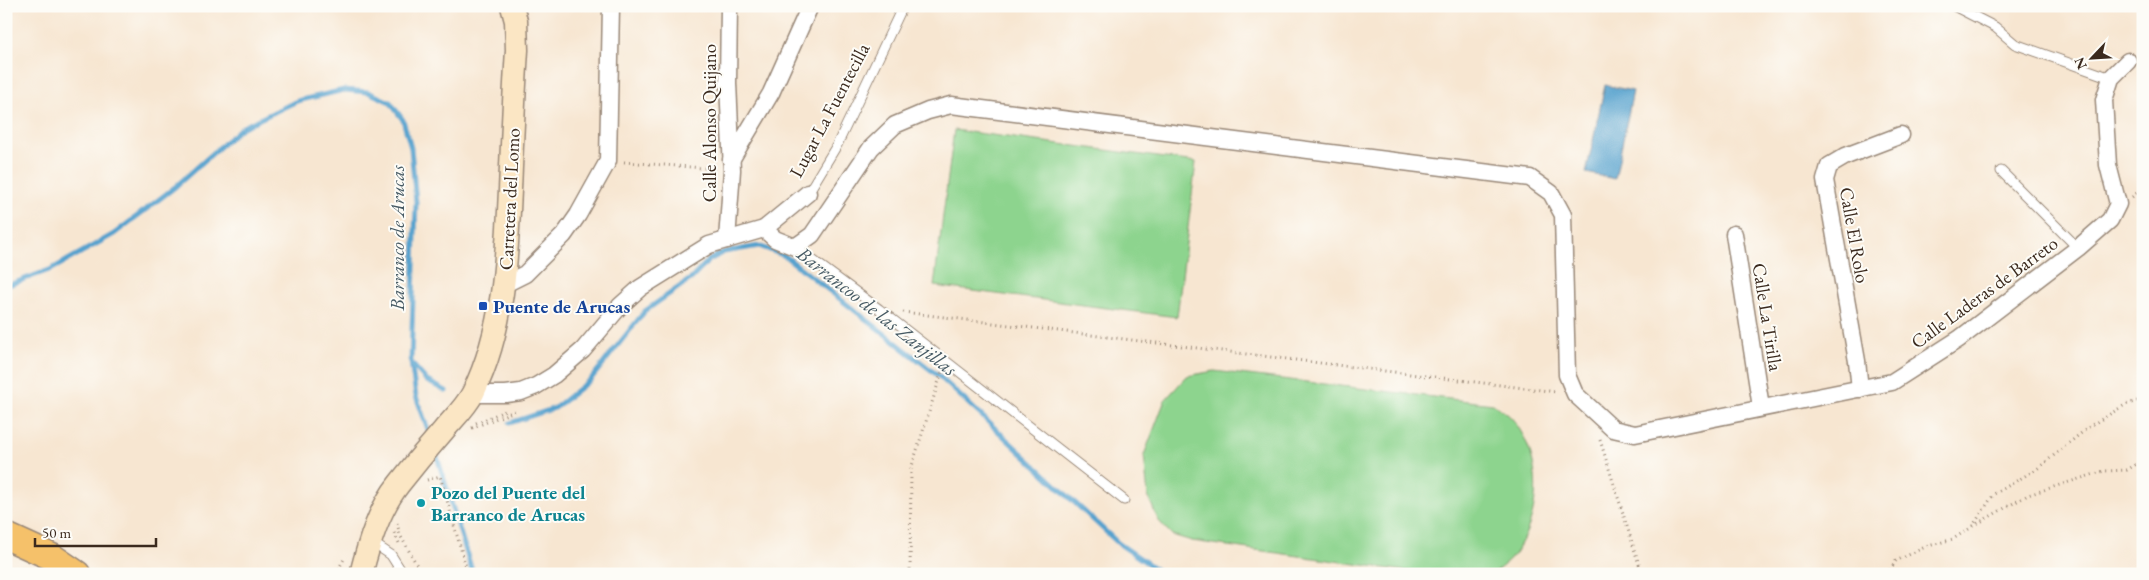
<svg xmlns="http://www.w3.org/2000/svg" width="2149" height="580" viewBox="0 0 2149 580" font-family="'EB Garamond',serif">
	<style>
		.green { fill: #8dd48e; stroke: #647f56 }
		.water { fill: #56a2ce; stroke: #486676 }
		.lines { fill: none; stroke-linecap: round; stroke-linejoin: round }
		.stream { stroke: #56a2ce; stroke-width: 5 }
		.lane-casing { stroke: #998878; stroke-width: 11 }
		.street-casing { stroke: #998878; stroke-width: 19 }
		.secondary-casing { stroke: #998878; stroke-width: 25 }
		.primary-casing { stroke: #998878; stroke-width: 29 }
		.path { stroke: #998878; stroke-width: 3; stroke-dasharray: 1 4; stroke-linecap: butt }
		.lane { stroke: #fff; stroke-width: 9 }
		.street { stroke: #fff; stroke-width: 16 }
		.secondary { stroke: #fbe6c4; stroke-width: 22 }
		.primary { stroke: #f5c16b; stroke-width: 26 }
		.transit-dot { fill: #1a4fb4; stroke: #fdfcf7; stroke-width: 2 }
		.culture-dot { fill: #0f9aa8; stroke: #fdfcf7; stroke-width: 2 }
		.labels { text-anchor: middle; stroke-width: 4; stroke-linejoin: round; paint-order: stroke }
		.street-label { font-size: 19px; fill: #3b2a1e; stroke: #fdfcf7 }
		.transit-label { font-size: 19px; font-weight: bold; fill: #164399; stroke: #fdfcf7; text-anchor: start }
		.culture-label { font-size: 19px; font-weight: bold; fill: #0d838f; stroke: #fdfcf7; text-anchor: start }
		.water-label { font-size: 20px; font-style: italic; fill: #465a64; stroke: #fdfcf7 }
	</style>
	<rect width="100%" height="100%" fill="#fdfcf7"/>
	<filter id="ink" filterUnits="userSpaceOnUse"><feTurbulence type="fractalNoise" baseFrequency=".02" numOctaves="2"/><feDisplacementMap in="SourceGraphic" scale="10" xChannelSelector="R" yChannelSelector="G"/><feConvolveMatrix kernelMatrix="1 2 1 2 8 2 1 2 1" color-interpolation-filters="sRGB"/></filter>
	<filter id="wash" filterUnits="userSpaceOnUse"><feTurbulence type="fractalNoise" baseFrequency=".0096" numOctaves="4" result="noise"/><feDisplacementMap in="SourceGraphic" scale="20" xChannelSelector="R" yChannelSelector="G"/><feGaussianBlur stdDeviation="1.12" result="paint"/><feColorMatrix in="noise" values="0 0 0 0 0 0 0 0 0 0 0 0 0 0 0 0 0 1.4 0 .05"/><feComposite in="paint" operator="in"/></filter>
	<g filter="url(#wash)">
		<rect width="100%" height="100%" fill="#f7e6d1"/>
		<!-- green -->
		<g class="green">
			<polygon points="954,130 1196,162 1177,317 934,286"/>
			<path d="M1214,371l279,33c7,5 16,10 21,17 30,40 28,95 -1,135 -5,7 -14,12 -20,18h-66l-235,-33 -20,-6 -14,-15 -10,-24 -4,-41 21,-55 22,-24z"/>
		</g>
		<!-- water -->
		<polygon class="water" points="1605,85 1633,91 1615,179 1586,173"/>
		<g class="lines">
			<!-- stream -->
			<g class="stream">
				<polyline points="6,286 52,269 114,234 175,187 241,128 297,101 344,90 368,92 390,102 403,120 411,148 416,202 411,362 416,396 430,435"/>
				<polyline points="412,364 427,381 446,391"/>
				<polyline points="510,423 555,408 591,379 645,311 692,278 709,260 724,252 759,246 785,256 940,377 1118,543 1163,574"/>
				<polyline points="435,450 473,574"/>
			</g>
		</g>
	</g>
	<g filter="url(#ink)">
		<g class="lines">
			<defs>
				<g id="lane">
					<polyline points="1954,6 1995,27 2015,44 2111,78"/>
					<polyline points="2001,171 2078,248"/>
					<polyline points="808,193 837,145 903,6"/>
					<polyline points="795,247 879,309 1124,500"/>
					<polyline points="370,541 391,555 403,574"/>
				</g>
				<g id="street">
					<polyline points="731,160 771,93 810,6"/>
					<polyline points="764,229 775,239 795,247 812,235 871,148 895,125 928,111 951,105 1530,178 1551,193 1563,215 1567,375 1575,394 1613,429 1635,434 1892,382 1959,339 2078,248 2110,220 2118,204 2108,165 2104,100 2111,78 2128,61"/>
					<polyline points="1734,234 1761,407"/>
					<polyline points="727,240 732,170 728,83 729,6"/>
					<polyline points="505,284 525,274 564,235 578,215 608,161 611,6"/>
					<polyline points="1860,389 1857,361 1825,180 1829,166 1846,156 1901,135"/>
					<polyline points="473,394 506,394 521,392 536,386 554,375 583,350 620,306 640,288 709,245 764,229 808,193"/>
				</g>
				<path id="secondary" d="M361,574c8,-31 18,-65 38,-90 14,-18 29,-36 44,-53 10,-12 23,-24 30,-38 31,-63 34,-135 37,-203 2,-47 4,-94 7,-140l-1,-29 -4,-15"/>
				<polyline id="primary" points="6,536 52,557 77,574"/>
			</defs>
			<!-- lane casing -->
			<use href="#lane" class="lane-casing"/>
			<!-- street casing -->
			<use href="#street" class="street-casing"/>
			<!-- secondary casing -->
			<use href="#secondary" class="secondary-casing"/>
			<!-- primary casing -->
			<use href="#primary" class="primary-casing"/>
			<!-- path -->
			<g class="path">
				<polyline points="624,162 717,169"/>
				<polyline points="2132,197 2143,188"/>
				<polyline points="903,312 1557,392"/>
				<polyline points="476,423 505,411"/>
				<polyline points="472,428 517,410"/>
				<polyline points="1600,440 1642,574"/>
				<polyline points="427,480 440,476 468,574"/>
				<polyline points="397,523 400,535 422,574"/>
				<polyline points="1973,526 2028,495 2104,471 2127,470 2143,460"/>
				<polyline points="394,533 400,545"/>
				<polyline points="336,574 345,557"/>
				<polyline points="910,574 911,469 942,371"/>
				<polyline points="1887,574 1896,561 1925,547 1953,539 1972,527 1994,494 2037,469 2090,426 2125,405 2143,399"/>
			</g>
			<!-- lane -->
			<use href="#lane" class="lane"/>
			<!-- street -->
			<use href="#street" class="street"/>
			<!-- secondary -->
			<use href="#secondary" class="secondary"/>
			<!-- primary -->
			<use href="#primary" class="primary"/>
		</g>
	</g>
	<!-- markers -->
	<rect class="transit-dot" x="478" y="301" width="10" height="10" rx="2.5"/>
	<circle class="culture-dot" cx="421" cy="503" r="5"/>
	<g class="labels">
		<!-- street labels -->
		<g class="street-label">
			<text transform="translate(829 110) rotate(-62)" y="7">Lugar La Fuentecilla</text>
			<text transform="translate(709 123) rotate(-90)" y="7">Calle Alonso Quijano</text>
			<text transform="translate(509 199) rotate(-87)" y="7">Carretera del Lomo</text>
			<text transform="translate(1855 235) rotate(80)" y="7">Calle El Rolo</text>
			<text transform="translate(1984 292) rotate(-36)" y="7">Calle Laderas de Barreto</text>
			<text transform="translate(1768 317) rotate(81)" y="7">Calle La Tirilla</text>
		</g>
		<!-- transit labels -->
		<g class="transit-label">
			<text x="493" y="313">Puente de Arucas</text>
		</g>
		<!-- culture labels -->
		<g class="culture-label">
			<text x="431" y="499">Pozo del Puente del<tspan x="431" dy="22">Barranco de Arucas</tspan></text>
		</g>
		<!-- water labels -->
		<g class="water-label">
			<text transform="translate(397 238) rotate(-90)" y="7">Barranco de Arucas</text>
			<text transform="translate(877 311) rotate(38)" y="7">Barrancoo de las Zanjillas</text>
		</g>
	</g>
	<!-- margin -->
	<rect width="2149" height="580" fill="none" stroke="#fdfcf7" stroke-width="25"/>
	<!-- north arrow -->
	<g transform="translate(2092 58) rotate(245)" stroke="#fdfcf7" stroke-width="4" paint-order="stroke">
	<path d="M0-4L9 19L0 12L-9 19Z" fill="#3b2a1e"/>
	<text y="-8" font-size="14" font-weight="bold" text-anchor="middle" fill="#3b2a1e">N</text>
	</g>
	<!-- scale -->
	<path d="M35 538v8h121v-8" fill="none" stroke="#3b2a1e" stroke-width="2.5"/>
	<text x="42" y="538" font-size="15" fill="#3b2a1e" stroke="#fdfcf7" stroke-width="4" paint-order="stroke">50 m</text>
</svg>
